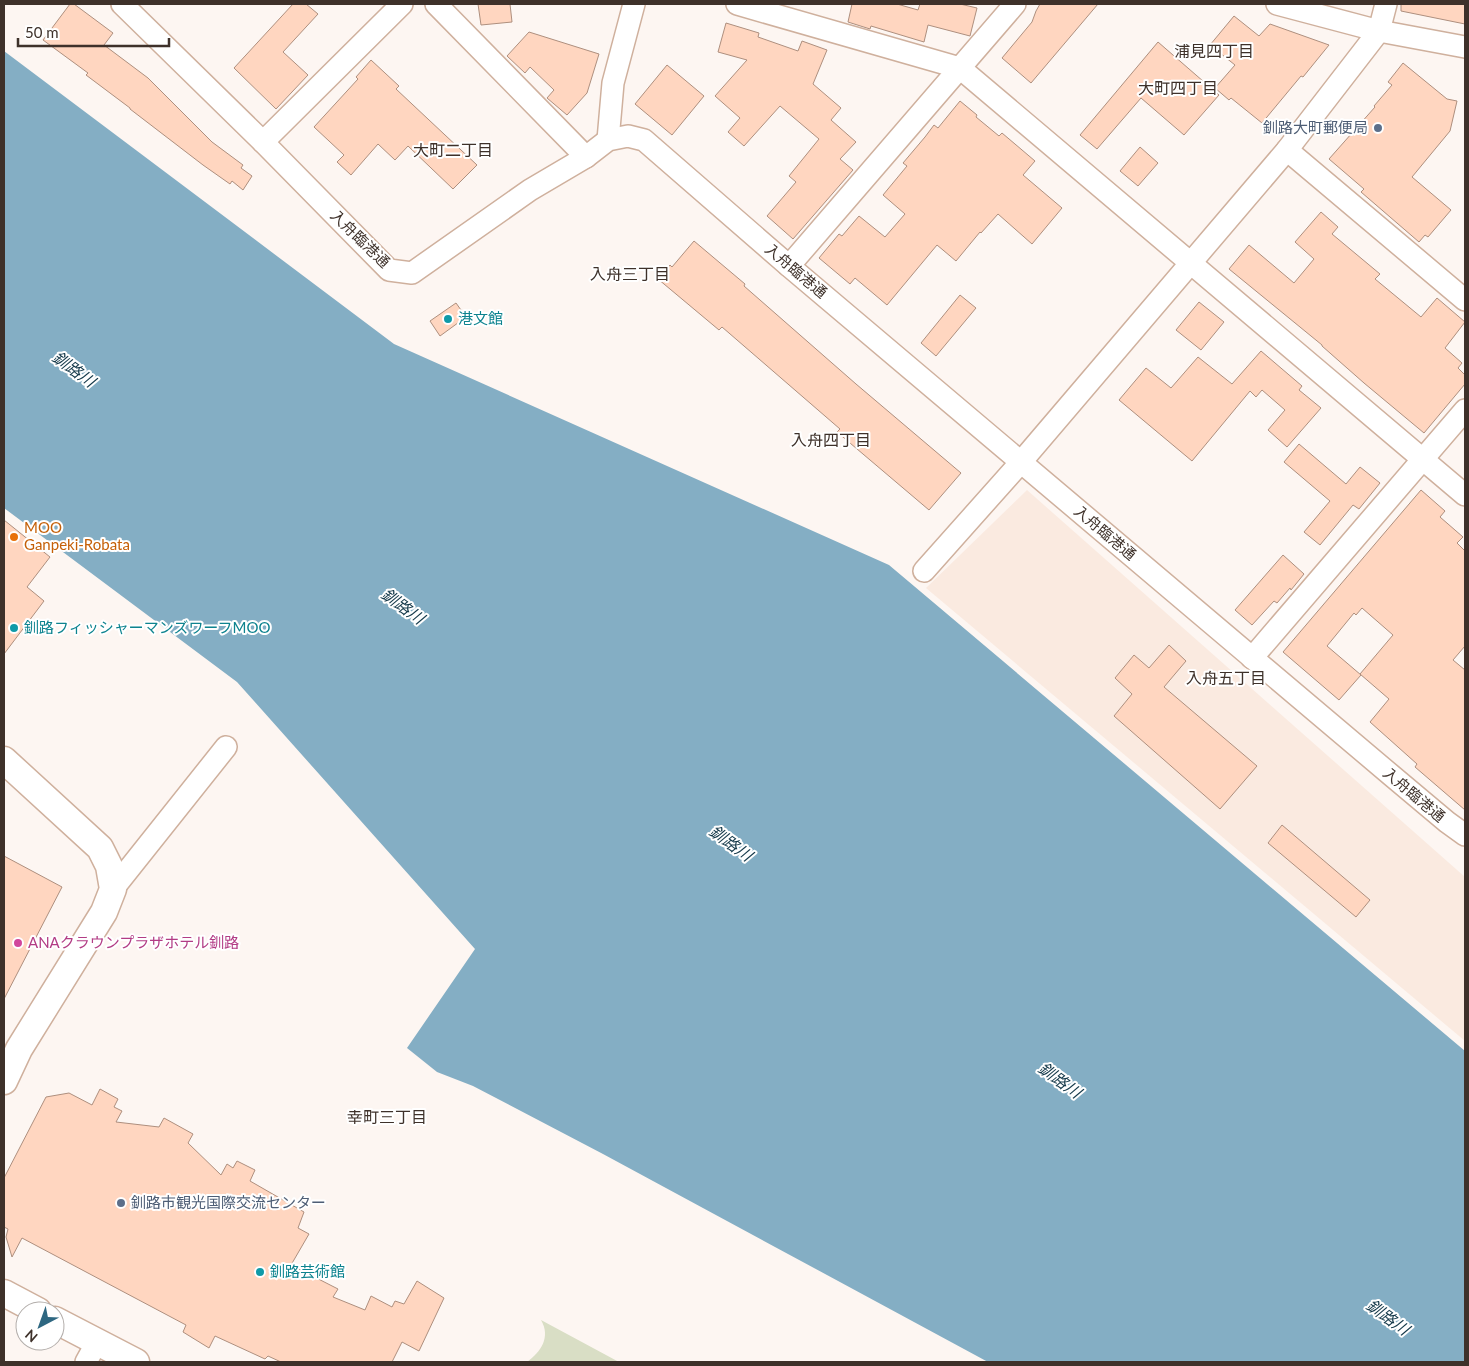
<svg xmlns="http://www.w3.org/2000/svg" width="1469" height="1366" viewBox="0 0 1469 1366" font-family="Lato,'Noto Sans JP',sans-serif">
	<style>
		.built { fill: #faeae0 }
		.green { fill: #d9dec5 }
		.water { fill: #84aec4 }
		.building { fill: #ffd6c0; stroke: #ae8f7e }
		.lines { fill: none; stroke-linecap: round; stroke-linejoin: round }
		.minor-casing { stroke: #cfb09d; stroke-width: 24 }
		.tertiary-casing { stroke: #cfb09d; stroke-width: 29 }
		.minor { stroke: #fff; stroke-width: 21 }
		.tertiary { stroke: #fff; stroke-width: 26 }
		.service-dot { fill: #5c6f8a; stroke: #fff; stroke-width: 2 }
		.culture-dot { fill: #0f9aa8; stroke: #fff; stroke-width: 2 }
		.food-dot { fill: #e8710a; stroke: #fff; stroke-width: 2 }
		.hotel-dot { fill: #d1479c; stroke: #fff; stroke-width: 2 }
		.labels { text-anchor: middle; stroke-width: 4; stroke-linejoin: round; paint-order: stroke }
		.service-label { font-size: 15px; fill: #4e5e75; stroke: #fff; text-anchor: end }
		.street-label { font-size: 15px; fill: #3e312a; stroke: #fff }
		.culture-label { font-size: 15px; fill: #0d838f; stroke: #fff; text-anchor: start }
		.food-label { font-size: 15px; fill: #c56008; stroke: #fff; text-anchor: start }
		.hotel-label { font-size: 15px; fill: #b23c85; stroke: #fff; text-anchor: start }
		.neighbourhood-label { font-size: 16px; fill: #3e312a; stroke: #fff }
		.water-label { font-size: 16px; font-style: italic; fill: #123748; stroke: #fff }
	</style>
	<rect width="100%" height="100%" fill="#fdf6f2"/>
	<!-- built -->
	<polygon class="built" points="1027,490 1465,877 1465,1041 926,588"/>
	<!-- green -->
	<path class="green" d="M541,1320l78,42h-92c14,-10 24,-25 14,-42z"/>
	<!-- water -->
	<polygon class="water" points="4,51 394,344 889,565 1465,1051 1465,1362 988,1362 603,1154 473,1086 437,1072 407,1048 475,949 237,682 4,508"/>
	<!-- building -->
	<g class="building">
		<polygon points="70,4 74,4 113,33 104,45 148,78 212,142 243,165 241,168 252,176 243,190 232,181 230,184 203,165 130,109 130,108 86,75 88,73 43,40"/>
		<polygon points="293,4 306,4 318,14 283,52 308,75 276,109 234,68"/>
		<polygon points="478,4 510,4 512,22 481,25"/>
		<polygon points="852,4 897,4 918,10 920,4 960,4 977,8 970,36 928,25 924,42 871,26 870,29 848,22"/>
		<polygon points="1040,4 1098,4 1031,83 1002,58 1032,22 1036,11"/>
		<polygon points="1401,4 1465,4 1465,24 1401,11"/>
		<polygon points="1234,16 1259,36 1270,24 1329,45 1303,77 1301,76 1262,123 1231,98 1229,100 1215,88 1235,65 1210,45"/>
		<polygon points="726,23 759,33 758,37 798,51 802,41 827,50 813,84 841,108 831,120 856,142 840,159 853,170 793,239 767,216 796,182 789,176 819,139 780,106 744,146 728,132 740,118 715,96 747,60 718,52"/>
		<polygon points="529,32 599,54 587,93 567,115 547,98 554,90 530,67 525,73 507,56"/>
		<polygon points="1158,42 1219,95 1184,135 1141,98 1097,149 1080,135"/>
		<polygon points="371,60 399,86 396,89 477,165 453,189 408,146 395,160 378,144 351,175 337,162 344,155 314,127 358,79 356,77"/>
		<polygon points="1403,63 1447,99 1457,101 1450,131 1412,177 1451,210 1428,237 1425,235 1419,242 1361,192 1364,189 1329,159 1375,107 1374,106 1392,85 1388,82"/>
		<polygon points="667,65 704,96 672,135 635,104"/>
		<polygon points="960,101 977,115 976,117 999,136 1002,133 1035,161 1023,175 1062,208 1032,244 998,214 981,233 980,232 956,261 937,245 887,305 855,278 850,284 819,258 839,234 842,236 859,216 885,237 905,214 883,195 907,166 903,163 925,137 934,125 938,128"/>
		<polygon points="1140,147 1158,163 1138,186 1120,171"/>
		<polygon points="1321,212 1338,227 1332,234 1380,274 1375,279 1421,317 1437,298 1465,322 1445,348 1462,363 1458,368 1465,375 1465,384 1424,433 1364,383 1322,346 1322,345 1229,269 1249,245 1294,283 1314,259 1295,242"/>
		<polygon points="694,241 745,284 744,286 856,384 961,473 929,510 837,432 840,429 722,327 719,330 658,279 670,265 672,267"/>
		<polygon points="960,295 976,308 936,356 921,343"/>
		<polygon points="1199,302 1224,322 1201,350 1176,330"/>
		<polygon points="456,303 466,317 440,336 430,321"/>
		<polygon points="1261,351 1302,386 1299,390 1321,408 1287,447 1268,430 1285,410 1262,390 1256,397 1250,391 1192,461 1119,400 1146,368 1171,388 1198,357 1232,384"/>
		<polygon points="1299,444 1346,484 1360,467 1380,483 1359,509 1353,505 1320,545 1304,532 1330,501 1284,462"/>
		<polygon points="1421,490 1445,511 1440,517 1463,537 1457,543 1465,551 1465,646 1453,660 1465,670 1465,810 1415,767 1417,764 1370,722 1389,699 1360,674 1393,635 1362,608 1356,615 1354,613 1327,646 1361,675 1339,700 1283,652"/>
		<polygon points="4,520 50,557 27,587 44,601 4,654"/>
		<polygon points="1283,555 1304,574 1291,590 1290,588 1277,603 1274,601 1252,625 1235,610"/>
		<polygon points="1169,645 1186,661 1164,687 1257,766 1220,809 1114,716 1132,694 1115,678 1134,655 1149,668"/>
		<polygon points="1282,825 1370,900 1356,917 1268,843"/>
		<polygon points="4,856 62,887 4,999"/>
		<polygon points="100,1089 118,1099 114,1107 122,1111 116,1122 159,1127 164,1118 193,1134 188,1143 221,1175 227,1164 233,1168 237,1161 255,1170 250,1181 304,1212 298,1228 309,1234 291,1265 338,1289 333,1297 365,1310 371,1296 392,1307 395,1301 404,1304 417,1281 444,1298 419,1351 402,1342 392,1362 281,1362 268,1356 265,1359 215,1336 209,1348 183,1332 186,1325 22,1238 12,1257 6,1237 8,1229 4,1227 4,1178 46,1097 69,1093 92,1105"/>
	</g>
	<g class="lines">
		<defs>
			<g id="minor">
				<polyline points="122,4 263,142 389,270 412,273 530,190 586,157 608,140 628,136 644,140 789,266 1391,775 1447,822 1465,835"/>
				<polyline points="436,4 586,157"/>
				<polyline points="737,4 960,68 1465,495"/>
				<polyline points="1277,4 1379,31 1465,47"/>
				<polyline points="608,140 613,83 634,4"/>
				<polyline points="263,142 402,4"/>
				<polyline points="1287,150 1465,300"/>
				<polyline points="789,266 1015,4"/>
				<polyline points="924,571 1021,462 1287,150 1379,31 1386,4"/>
				<polyline points="1252,658 1465,410"/>
				<polyline points="113,889 226,747"/>
				<polyline points="86,1362 97,1342"/>
			</g>
			<g id="tertiary">
				<polyline points="4,760 100,848 109,866 113,889 104,912 19,1049 4,1081"/>
				<polyline points="4,1293 38,1311"/>
				<polyline points="55,1320 136,1362"/>
			</g>
		</defs>
		<!-- minor casing -->
		<use href="#minor" class="minor-casing"/>
		<!-- tertiary casing -->
		<use href="#tertiary" class="tertiary-casing"/>
		<!-- minor -->
		<use href="#minor" class="minor"/>
		<!-- tertiary -->
		<use href="#tertiary" class="tertiary"/>
	</g>
	<!-- markers -->
	<g class="service-dot">
		<circle cx="1378" cy="128" r="5"/>
		<circle cx="121" cy="1203" r="5"/>
	</g>
	<g class="culture-dot">
		<circle cx="448" cy="319" r="5"/>
		<circle cx="14" cy="628" r="5"/>
		<circle cx="260" cy="1272" r="5"/>
	</g>
	<circle class="food-dot" cx="14" cy="537" r="5"/>
	<circle class="hotel-dot" cx="18" cy="943" r="5"/>
	<g class="labels">
		<!-- service labels -->
		<g class="service-label">
			<text x="1368" y="133">釧路大町郵便局</text>
			<text x="131" y="1208" text-anchor="start">釧路市観光国際交流センター</text>
		</g>
		<!-- street labels -->
		<g class="street-label">
			<text transform="translate(360 239) rotate(44)" y="5">入舟臨港通</text>
			<text transform="translate(796 271) rotate(40)" y="5">入舟臨港通</text>
			<text transform="translate(1105 533) rotate(40)" y="5">入舟臨港通</text>
			<text transform="translate(1414 795) rotate(40)" y="5">入舟臨港通</text>
		</g>
		<!-- culture labels -->
		<g class="culture-label">
			<text x="458" y="324">港文館</text>
			<text x="24" y="633">釧路フィッシャーマンズワーフMOO</text>
			<text x="270" y="1277">釧路芸術館</text>
		</g>
		<!-- food labels -->
		<g class="food-label">
			<text x="24" y="533">MOO<tspan x="24" dy="17">Ganpeki-Robata</tspan></text>
		</g>
		<!-- hotel labels -->
		<g class="hotel-label">
			<text x="28" y="948">ANAクラウンプラザホテル釧路</text>
		</g>
		<!-- neighbourhood labels -->
		<g class="neighbourhood-label">
			<text x="1214" y="57">浦見四丁目</text>
			<text x="1178" y="94">大町四丁目</text>
			<text x="453" y="156">大町二丁目</text>
			<text x="630" y="280">入舟三丁目</text>
			<text x="831" y="446">入舟四丁目</text>
			<text x="1226" y="684">入舟五丁目</text>
			<text x="387" y="1123">幸町三丁目</text>
		</g>
		<!-- water labels -->
		<g class="water-label">
			<text transform="translate(74 369) rotate(36)" y="6">釧路川</text>
			<text transform="translate(403 606) rotate(36)" y="6">釧路川</text>
			<text transform="translate(731 843) rotate(36)" y="6">釧路川</text>
			<text transform="translate(1060 1080) rotate(36)" y="6">釧路川</text>
			<text transform="translate(1388 1317) rotate(36)" y="6">釧路川</text>
		</g>
	</g>
	<!-- border -->
	<rect width="1469" height="1366" fill="none" stroke="#3e312a" stroke-width="10"/>
	<!-- north arrow -->
	<g transform="translate(40 1326) rotate(221)"><circle r="24" fill="#ffffff" stroke="#b2adaa"/>
	<path d="M0-4L9 19L0 12L-9 19Z" fill="#2e6781"/>
	<text y="-8" font-size="14" font-weight="bold" text-anchor="middle" fill="#3e312a">N</text>
	</g>
	<!-- scale -->
	<path d="M18 38v8h151v-8" fill="none" stroke="#3e312a" stroke-width="2.5"/>
	<text x="25" y="38" font-size="15" fill="#3e312a" stroke="#ffffff" stroke-width="4" paint-order="stroke">50 m</text>
</svg>
